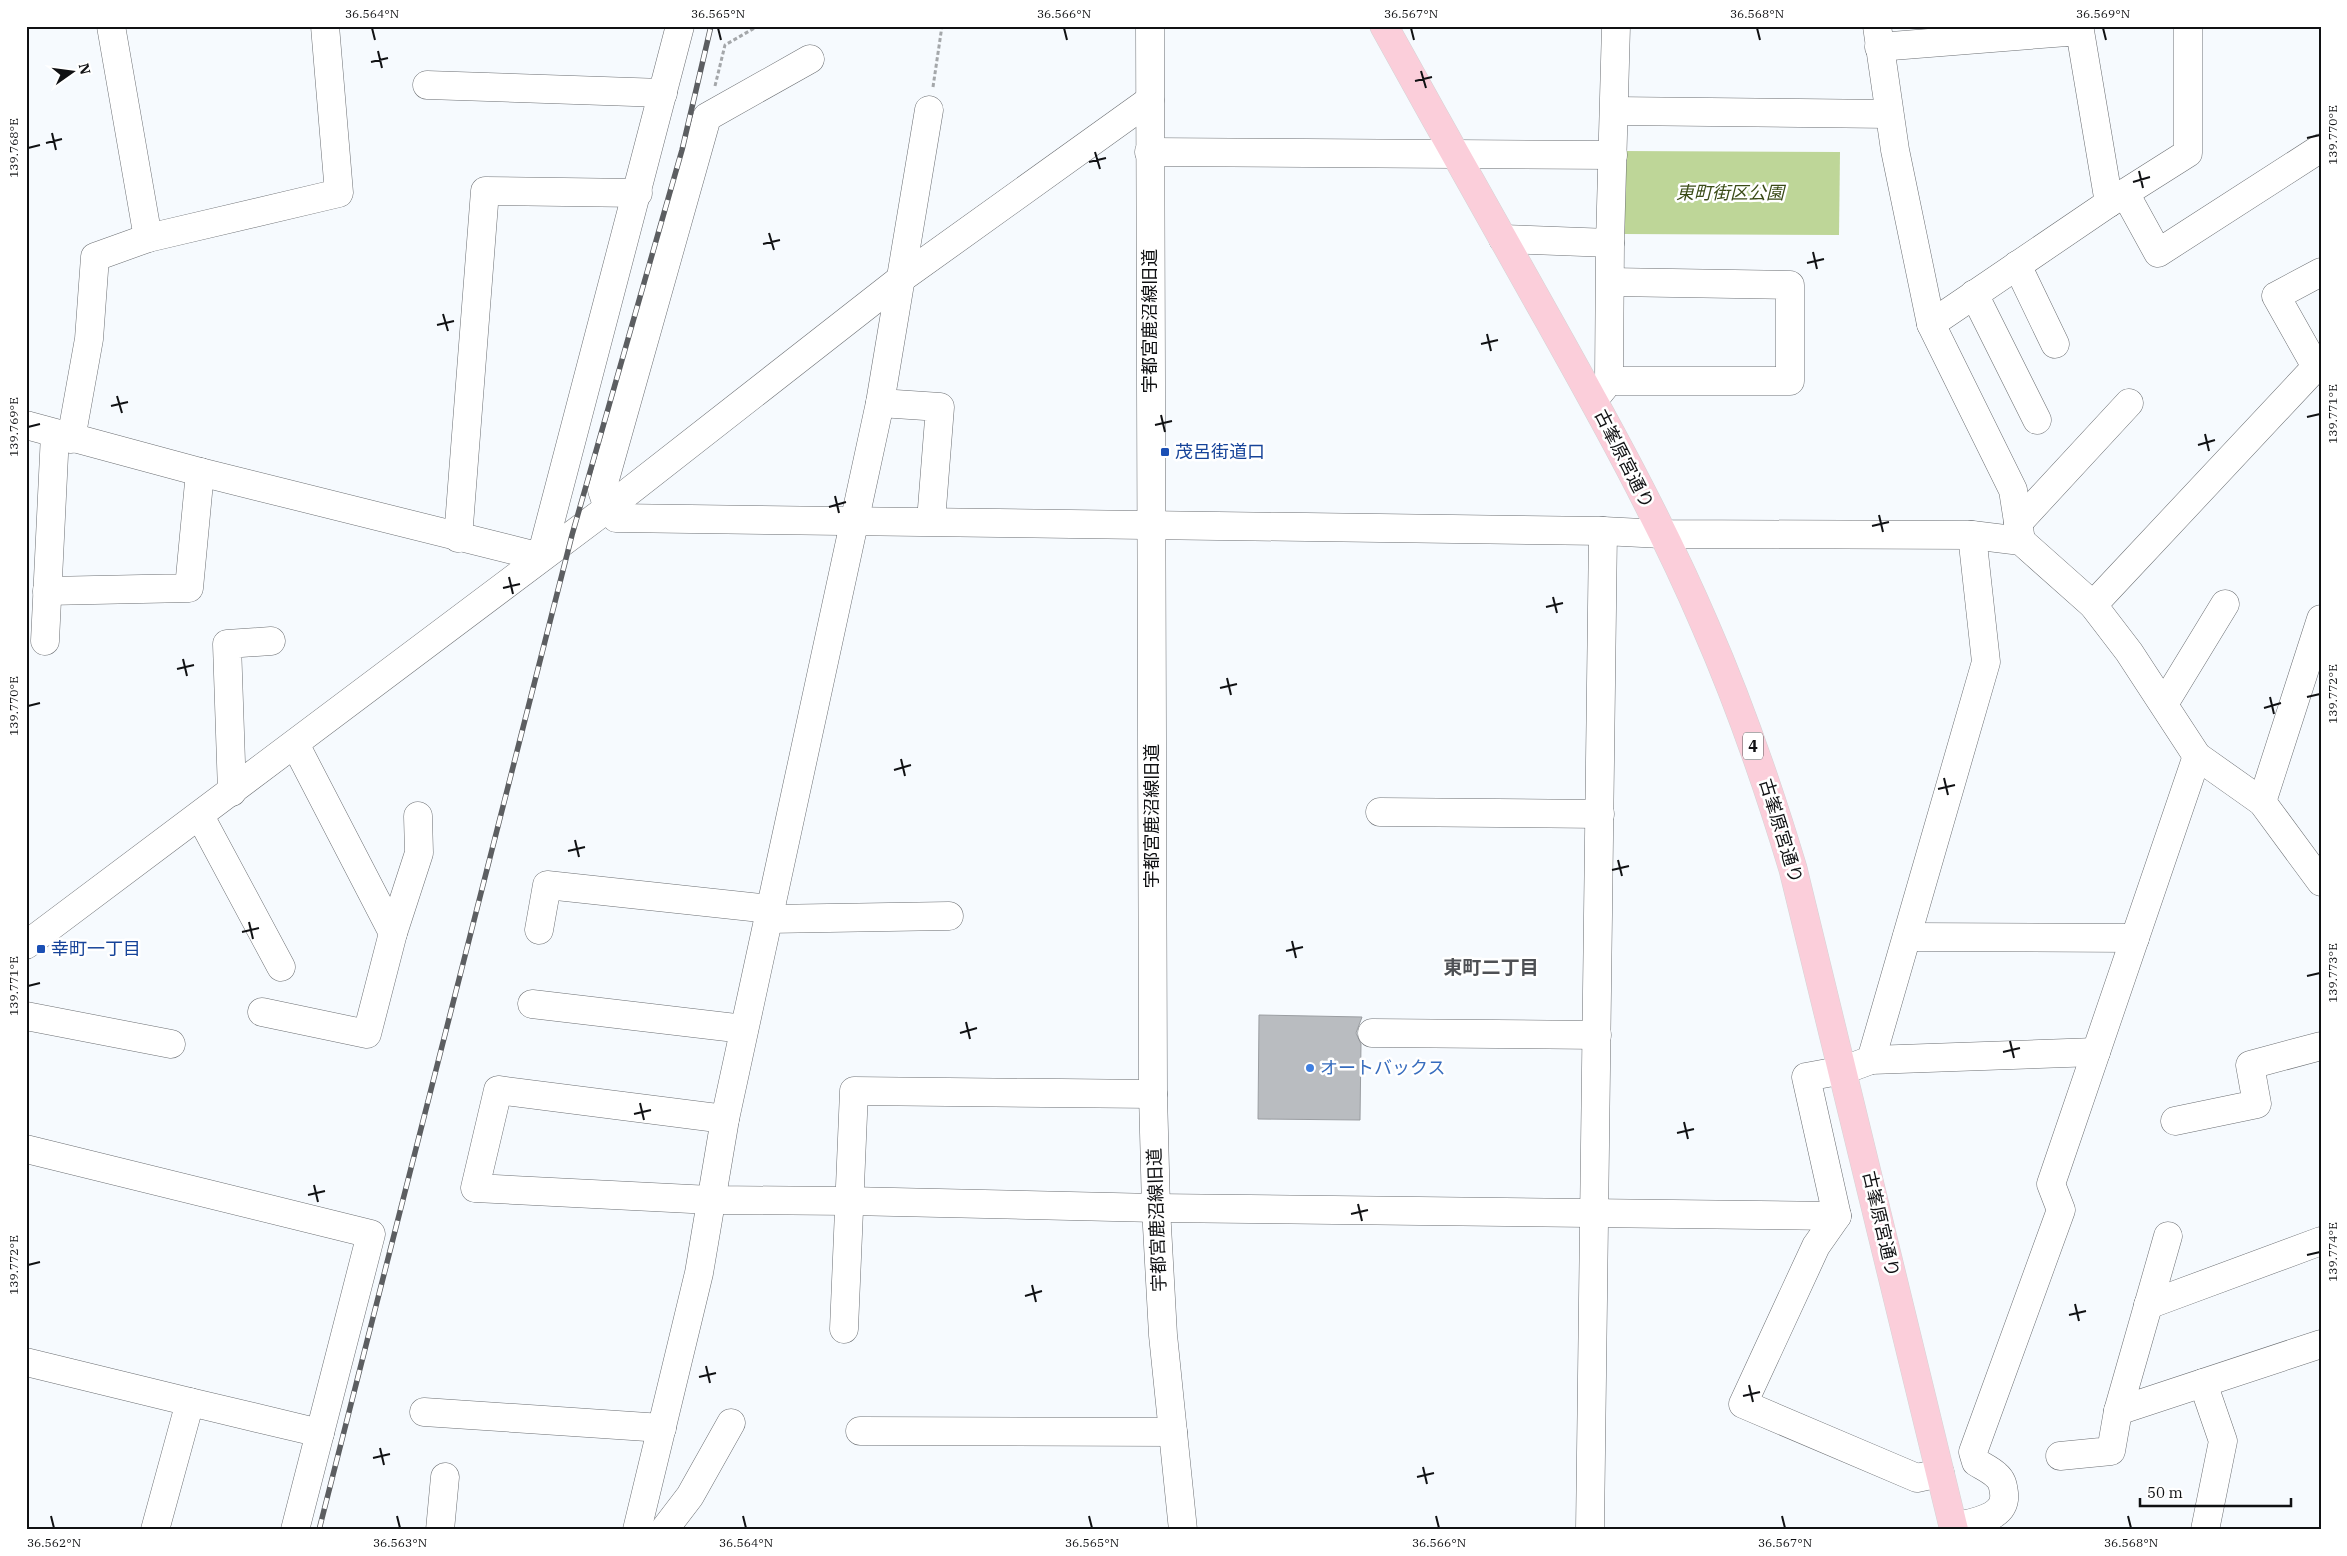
<svg xmlns="http://www.w3.org/2000/svg" width="2347" height="1556" viewBox="0 0 2347 1556" font-family="'IBM Plex Serif','Noto Sans JP',serif">
	<style>
		.green { fill: #bed698 }
		.building { fill: #b9bcc0; stroke: #9a9da1 }
		.lines { fill: none; stroke-linecap: round; stroke-linejoin: round }
		.minor-casing { stroke: #6c6f73; stroke-width: 29 }
		.major-casing { stroke: #d4d4d5; stroke-width: 29 }
		.path { stroke: #a4a7aa; stroke-width: 3; stroke-dasharray: 4 2.5; stroke-linecap: butt }
		.minor { stroke: #fff; stroke-width: 28 }
		.major { stroke: #fbceda; stroke-width: 28 }
		.rail-casing { stroke: #5c5e61; stroke-width: 5.5 }
		.rail { stroke: #fff; stroke-width: 4; stroke-dasharray: 11; stroke-linecap: butt }
		.ticks { fill: none; stroke: #101113; stroke-width: 2 }
		.transit-dot { fill: #1a4fb4; stroke: #fff; stroke-width: 2 }
		.shop-dot { fill: #3f7fe0; stroke: #fff; stroke-width: 2 }
		.labels { text-anchor: middle; stroke-width: 5; stroke-linejoin: round; paint-order: stroke }
		.shield { fill: #fff; stroke: #58585a; stroke-width: 1 }
		.shield-label { font-size: 16px; font-weight: bold; fill: #101113 }
		.park-label { font-size: 18px; font-style: italic; fill: #3a4b17; stroke: #fff }
		.street-label { font-size: 18px; fill: #101113; stroke: #fff }
		.transit-label { font-size: 18px; fill: #164399; stroke: #fff; text-anchor: start }
		.shop-label { font-size: 18px; fill: #366cbe; stroke: #fff; text-anchor: start }
		.neighbourhood-label { font-size: 19px; font-weight: bold; fill: #4e5054; stroke: #fff }
		.neatline { fill: none; stroke: #101113; stroke-width: 2 }
		.ticks-label { font-size: 12px; text-anchor: middle; fill: #101113 }
	</style>
	<rect width="100%" height="100%" fill="#f6fafe"/>
	<!-- green -->
	<polygon class="green" points="1622,151 1840,152 1839,235 1621,234"/>
	<!-- building -->
	<polygon class="building" points="1259,1015 1362,1017 1356,1033 1361,1044 1360,1120 1258,1119"/>
	<g class="lines">
		<defs>
			<g id="minor">
				<polyline points="1150,26 1153,1094 1156,1208 1163,1335 1183,1530"/>
				<polyline points="1877,26 1895,150 1931,324 2013,490 2021,541"/>
				<polyline points="1879,47 2080,31 2109,203"/>
				<polyline points="810,59 707,117 602,490 608,508 616,518 1603,531 1662,534 1972,535 2021,541 2093,605 2129,652 2197,756 2262,802 2321,882"/>
				<polyline points="427,85 663,93"/>
				<polyline points="1615,111 1889,114"/>
				<polyline points="1149,152 1613,155"/>
				<polyline points="2125,193 2158,253 2321,148"/>
				<polyline points="148,238 339,193 325,26"/>
				<polyline points="1503,239 1610,243"/>
				<polyline points="2017,265 2055,344"/>
				<polyline points="1974,294 2037,420"/>
				<polyline points="1931,324 2109,203 2188,153 2188,26"/>
				<polyline points="2316,367 2276,296 2321,272"/>
				<polyline points="1609,381 1790,381 1790,285 1611,282"/>
				<polyline points="1597,396 1609,381 1610,243 1616,26"/>
				<polyline points="880,403 940,407 931,521"/>
				<polyline points="26,425 200,472 541,557 680,26"/>
				<polyline points="71,439 89,339 95,257 148,238 111,26"/>
				<polyline points="2018,523 2129,403"/>
				<polyline points="458,538 485,191 638,193"/>
				<polyline points="47,591 189,588 200,472"/>
				<polyline points="2093,605 2316,367 2321,370"/>
				<polyline points="45,641 55,434"/>
				<polyline points="2164,704 2225,604"/>
				<polyline points="232,792 227,644 271,641"/>
				<polyline points="2262,802 2321,619"/>
				<polyline points="1380,812 1600,814"/>
				<polyline points="200,816 281,967"/>
				<polyline points="768,919 949,916"/>
				<polyline points="539,930 547,885 770,909"/>
				<polyline points="393,933 419,853 418,816"/>
				<polyline points="1907,937 2135,938"/>
				<polyline points="26,945 608,508 902,278 1150,100"/>
				<polyline points="532,1004 744,1029"/>
				<polyline points="262,1012 367,1034 393,933 295,744"/>
				<polyline points="26,1016 171,1044"/>
				<polyline points="1372,1033 1597,1035"/>
				<polyline points="1871,1060 2096,1052"/>
				<polyline points="725,1119 498,1090 475,1188 711,1200 849,1201 1156,1208 1837,1216"/>
				<polyline points="2175,1121 2257,1104 2250,1065 2321,1046"/>
				<polyline points="26,1149 371,1234 295,1530"/>
				<polyline points="2168,1236 2118,1411 2321,1344"/>
				<polyline points="2148,1305 2321,1241"/>
				<polyline points="844,1329 854,1091 1153,1094"/>
				<polyline points="26,1362 190,1402"/>
				<polyline points="2203,1383 2223,1441 2205,1530"/>
				<polyline points="424,1412 662,1428"/>
				<polyline points="860,1431 1173,1432"/>
				<polyline points="2060,1456 2111,1451 2118,1411"/>
				<polyline points="1940,1473 1917,1478 1743,1404 1816,1246 1837,1216 1806,1077 1844,1070 1871,1060 1986,662 1972,535"/>
				<path d="M1954,1527c18,-5 53,-8 50,-34 -1,-8 -2,-13 -8,-18 -5,-5 -14,-9 -20,-13l-3,-10 88,-242 -10,-26 146,-428"/>
				<polyline points="155,1530 190,1402 320,1433"/>
				<polyline points="440,1530 445,1477"/>
				<polyline points="637,1530 699,1273 725,1119 880,403 929,110"/>
				<polyline points="664,1530 690,1496 731,1423"/>
				<polyline points="1590,1530 1603,531"/>
			</g>
			<path id="major" d="M1384,26c54,98 109,195 164,293 56,100 112,201 157,306 35,80 63,161 88,244l161,661"/>
		</defs>
		<!-- minor casing -->
		<use href="#minor" class="minor-casing"/>
		<!-- major casing -->
		<use href="#major" class="major-casing"/>
		<!-- path -->
		<g class="path">
			<polyline points="715,86 725,45 758,26"/>
			<polyline points="933,87 942,26"/>
		</g>
		<!-- minor -->
		<use href="#minor" class="minor"/>
		<!-- major -->
		<use href="#major" class="major"/>
		<defs>
			<polyline id="rail" points="319,1530 572,535 682,150 711,26"/>
		</defs>
		<!-- rail casing -->
		<use href="#rail" class="rail-casing"/>
		<!-- rail -->
		<use href="#rail" class="rail"/>
	</g>
	<!-- ticks -->
	<path class="ticks" d="M372,28l3,12M718,28l3,12M1064,28l3,12M1411,28l3,12M1757,28l3,12M2103,28l3,12M378,51l4,17M371,62l17,-4M1421,71l5,17M1415,81l17,-4M52,133l4,17M2307,138l13,-3M46,143l16,-4M28,148l12,-3M1095,152l5,17M1089,162l17,-4M2139,171l4,17M2133,182l17,-5M769,233l5,17M763,244l17,-4M1813,252l4,17M1807,263l17,-4M443,314l5,17M437,325l17,-4M1487,334l4,17M1481,344l17,-4M117,396l5,17M111,406l17,-4M1161,415l4,17M2307,417l13,-3M1155,425l17,-4M28,427l12,-3M2205,434l4,17M2198,445l17,-5M835,496l4,17M829,507l17,-5M1879,515l4,17M1872,526l17,-4M509,577l4,17M503,588l17,-4M1553,597l4,16M1546,607l17,-4M183,659l4,17M177,669l17,-4M1227,678l4,17M1220,688l17,-4M2270,697l4,17M2307,697l13,-3M28,706l12,-3M2264,708l17,-5M901,759l4,17M894,770l17,-5M1944,778l4,17M1938,789l17,-4M575,840l4,17M568,851l17,-4M1618,860l4,16M1612,870l17,-4M249,922l4,17M242,932l17,-4M1292,941l4,17M1286,951l17,-4M2307,976l13,-3M28,986l12,-3M966,1022l4,17M960,1033l17,-5M2010,1041l4,17M2003,1052l17,-4M640,1103l4,17M634,1114l17,-4M1684,1122l4,17M1677,1133l17,-4M314,1185l4,17M308,1195l17,-4M1358,1204l4,17M1351,1214l17,-4M2307,1255l13,-3M28,1265l12,-3M1032,1285l4,17M1025,1296l17,-5M2075,1304l4,17M2069,1315l17,-4M706,1366l4,17M699,1377l17,-4M1749,1385l4,17M1743,1396l17,-4M380,1448l4,17M373,1458l17,-4M1423,1467l4,17M1417,1477l17,-4M51,1516l3,12M397,1516l3,12M743,1516l3,12M1089,1516l3,12M1436,1516l3,12M1782,1516l3,12M2128,1516l3,12"/>
	<!-- markers -->
	<g class="transit-dot">
		<rect x="1160" y="447" width="10" height="10" rx="2.5"/>
		<rect x="36" y="944" width="10" height="10" rx="2.5"/>
	</g>
	<circle class="shop-dot" cx="1310" cy="1068" r="5"/>
	<g class="labels">
		<!-- shield labels -->
		<rect class="shield" x="1743" y="732.5" width="20" height="27" rx="4"/>
		<g class="shield-label">
			<text x="1753" y="752">4</text>
		</g>
		<!-- park labels -->
		<g class="park-label">
			<text x="1730" y="199">東町街区公園</text>
		</g>
		<!-- street labels -->
		<g class="street-label">
			<text transform="translate(1150 321) rotate(-90)" y="6">宇都宮鹿沼線旧道</text>
			<text transform="translate(1624 459) rotate(63)" y="6">古峯原宮通り</text>
			<text transform="translate(1152 816) rotate(-90)" y="6">宇都宮鹿沼線旧道</text>
			<text transform="translate(1781 831) rotate(73)" y="6">古峯原宮通り</text>
			<text transform="translate(1157 1220) rotate(-92)" y="6">宇都宮鹿沼線旧道</text>
			<text transform="translate(1881 1224) rotate(77)" y="6">古峯原宮通り</text>
		</g>
		<!-- transit labels -->
		<g class="transit-label">
			<text x="1175" y="458">茂呂街道口</text>
			<text x="51" y="955">幸町一丁目</text>
		</g>
		<!-- shop labels -->
		<g class="shop-label">
			<text x="1320" y="1074">オートバックス</text>
		</g>
		<!-- neighbourhood labels -->
		<g class="neighbourhood-label">
			<text x="1491" y="974">東町二丁目</text>
		</g>
	</g>
	<!-- border -->
	<rect width="2347" height="1556" fill="none" stroke="#ffffff" stroke-width="55"/>
	<!-- north arrow -->
	<g transform="translate(72 72) rotate(76)" stroke="#ffffff" stroke-width="4" paint-order="stroke">
	<path d="M0-4L9 19L0 12L-9 19Z" fill="#101113"/>
	<text y="-8" font-size="14" font-weight="bold" text-anchor="middle" fill="#101113">N</text>
	</g>
	<!-- scale -->
	<path d="M2140 1498v8h151v-8" fill="none" stroke="#101113" stroke-width="2.5"/>
	<text x="2147" y="1498" font-size="15" fill="#101113" stroke="#ffffff" stroke-width="4" paint-order="stroke">50 m</text>
	<rect x="28" y="28" width="2292" height="1500" class="neatline"/>
	<g class="ticks-label">
		<text x="372" y="18">36.564°N</text>
		<text x="718" y="18">36.565°N</text>
		<text x="1064" y="18">36.566°N</text>
		<text x="1411" y="18">36.567°N</text>
		<text x="1757" y="18">36.568°N</text>
		<text x="2103" y="18">36.569°N</text>
		<text transform="translate(2333 135) rotate(-90)" y="4">139.770°E</text>
		<text transform="translate(14 148) rotate(-90)" y="4">139.768°E</text>
		<text transform="translate(2333 414) rotate(-90)" y="4">139.771°E</text>
		<text transform="translate(14 427) rotate(-90)" y="4">139.769°E</text>
		<text transform="translate(2333 694) rotate(-90)" y="4">139.772°E</text>
		<text transform="translate(14 706) rotate(-90)" y="4">139.770°E</text>
		<text transform="translate(2333 973) rotate(-90)" y="4">139.773°E</text>
		<text transform="translate(14 986) rotate(-90)" y="4">139.771°E</text>
		<text transform="translate(2333 1252) rotate(-90)" y="4">139.774°E</text>
		<text transform="translate(14 1265) rotate(-90)" y="4">139.772°E</text>
		<text x="54" y="1547">36.562°N</text>
		<text x="400" y="1547">36.563°N</text>
		<text x="746" y="1547">36.564°N</text>
		<text x="1092" y="1547">36.565°N</text>
		<text x="1439" y="1547">36.566°N</text>
		<text x="1785" y="1547">36.567°N</text>
		<text x="2131" y="1547">36.568°N</text>
	</g>
</svg>
